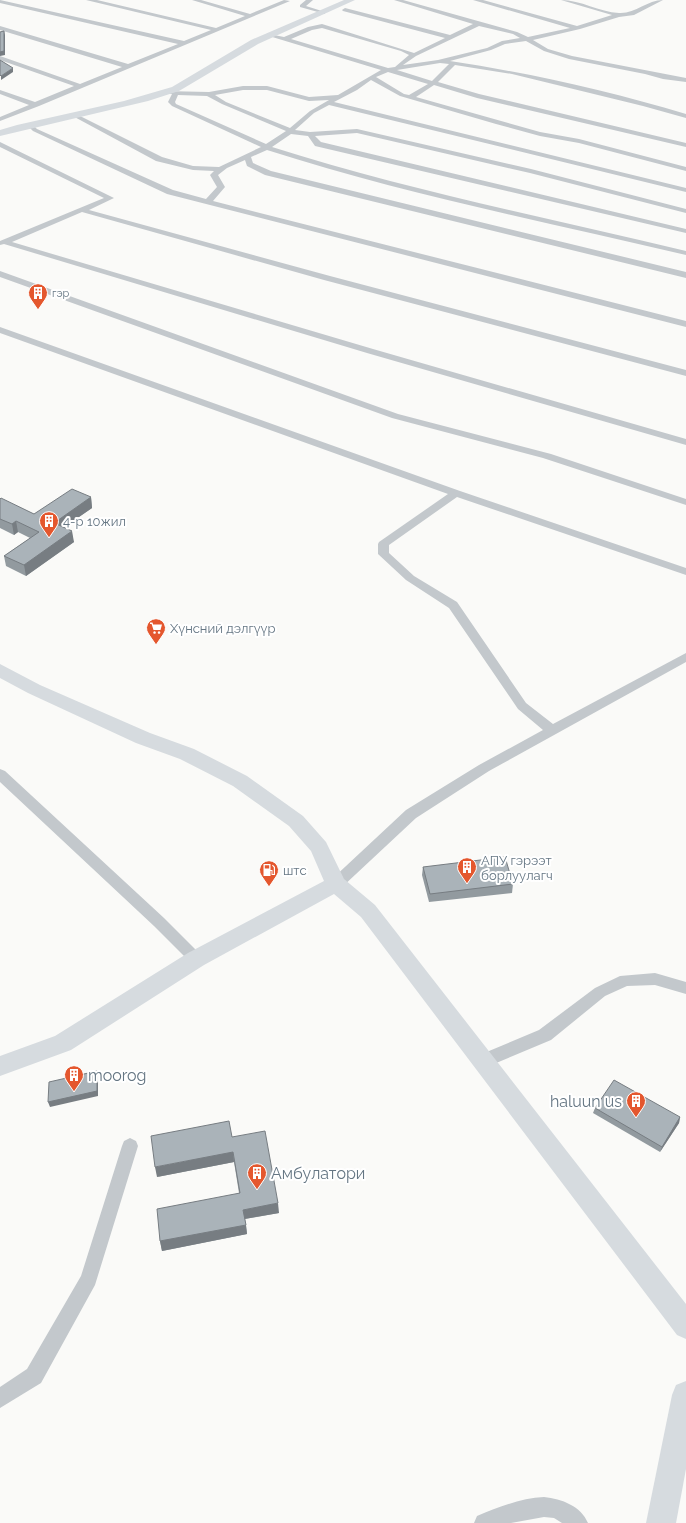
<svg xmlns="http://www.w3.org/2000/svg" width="686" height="1523" viewBox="0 0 686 1523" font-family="Raleway,sans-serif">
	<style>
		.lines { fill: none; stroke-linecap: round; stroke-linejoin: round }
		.street { fill: #c3c8cc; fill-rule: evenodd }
		.secondary { fill: #d6dbdf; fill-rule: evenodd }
		.wall { fill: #929a9f }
		.shaded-wall { fill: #777d82 }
		.building { fill: #aab3b9; stroke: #777d82 }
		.labels { text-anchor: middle; stroke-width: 4; stroke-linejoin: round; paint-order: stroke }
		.far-poi-label { font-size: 11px; fill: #657683; stroke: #fff; text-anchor: start }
		.poi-label { font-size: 13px; fill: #657683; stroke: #fff; text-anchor: start }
		.near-poi-label { font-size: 16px; fill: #657683; stroke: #fff; text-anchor: start }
	</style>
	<rect width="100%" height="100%" fill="#fafaf8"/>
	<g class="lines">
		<!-- street -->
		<g class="street">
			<polygon points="0,0 184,41 211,30 86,0 97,0 216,28 245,16 192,0 201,0 250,14 284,0 290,1 39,106 0,121 0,117 29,105 0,94 0,90 35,102 74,86 0,60 0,56 80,84 122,67 0,30 0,26 128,64 178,44 0,3"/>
			<polygon points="306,0 313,0 306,6 325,12 325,14 300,7 300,5"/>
			<path d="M394,0h9l114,32 11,5 42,-9 -97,-28h10l94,26 35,-11 -51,-15c20,0 38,12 58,13 16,1 28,-13 44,-13l-29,15 -15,2 -39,12 -47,11 15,9 24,7 114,22v4l-23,-3 -18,-5 -76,-15 -25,-8 -18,-10 -21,3 -14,6 -41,11c80,12 159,30 236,53v4l-43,-12 -131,-32 -57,-9 -17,17 41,12 207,49v4l-209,-49 -43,-13 -18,12 124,35 39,7 107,28v4l-107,-28 -39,-7 -44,-12 -96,-28 -29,-16 -14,10 -23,12 352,86v4l-357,-87 -15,8 -19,17 15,2 47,-3 174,40 155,40v4l-156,-40 -173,-40 -42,3 6,6 365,87v4l-371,-87 -7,-10 -17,-2 -19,13c135,43 276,71 414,104v4c-140,-33 -282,-61 -419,-105l-16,7 2,6 18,8 415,101v6l-421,-103 -18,-9 -2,-6 -18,8 -9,7 7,12 -12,14 473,120v6l-519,-133 -134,-63 -7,-7 5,-1 6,6 136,61 33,9 11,-12 -7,-12 4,-4 -21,-1 -37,-9 -87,-47 5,-1 88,44 31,9 26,1 42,-20 -89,-41 -4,-4 4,-8 -8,-1v-2l45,1 34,-6h24l42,11 29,-2 43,-25 -112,-34v-2l15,3 24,-10 14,-3 92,29 31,-15 -102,-27 -1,-1 3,-2 105,27 23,-11zM479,26l34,8 7,4 -18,3 -15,7 -49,12 -35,5 13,-9zM322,28l79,23 8,4 -14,12 -7,1 -97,-29 21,-9zM440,63l9,1 -17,17 -35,-11zM388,72l40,12 -19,11 -5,-1 -28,-17zM243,90h24l42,11 20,-1 -19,11 -20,17 -64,-26 -11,-7zM178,95l29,1 15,8 64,27 -20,13 -90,-40 -1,-2z"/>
			<polygon points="0,142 114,198 89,210 330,276 686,370 686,376 324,280 82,212 12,242 373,349 686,439 686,445 367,353 4,244 0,245 0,241 104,198 0,147"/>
			<polygon points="0,271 398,414 551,454 686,499 686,505 543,458 392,418 0,277"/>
			<polygon points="0,327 460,491 686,568 686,575 457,497 389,545 389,553 414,576 457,602 526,703 553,724 686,653 686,662 489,771 416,818 341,888 336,889 331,888 329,884 331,880 406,810 479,765 543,730 518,709 449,608 406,580 378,554 378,544 379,542 448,494 0,333"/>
			<polygon points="0,769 5,771 164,918 201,955 203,959 201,963 196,965 191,963 154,926 0,782"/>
			<polygon points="655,973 686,982 686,994 655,985 627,986 605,996 551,1040 489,1066 483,1068 477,1066 475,1061 477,1056 539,1030 595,988 620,976"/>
			<polygon points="130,1138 136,1141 138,1146 95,1285 41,1383 0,1408 0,1387 27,1369 81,1276 122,1146 124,1141"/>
			<path d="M544,1497c18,2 37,9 44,26h-26l-8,-5 -10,-1 -33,6h-37l3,-7c22,-9 44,-18 67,-19z"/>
		</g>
		<!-- secondary -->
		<g class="secondary">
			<polygon points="344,0 355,0 258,44 179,91 148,101 0,136 0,130 17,125 124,101 172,87 251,40"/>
			<polygon points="0,664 40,685 150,733 194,749 247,776 303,816 326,842 344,879 375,905 686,1304 686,1339 677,1335 361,917 334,894 204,965 71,1050 0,1076 0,1056 55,1036 188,953 324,881 311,851 289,826 233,786 180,759 136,743 28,693 0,678"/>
			<polygon points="686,1381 686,1469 676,1523 646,1523 672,1395 676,1385"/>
		</g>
	</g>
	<!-- wall -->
	<g class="wall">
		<polygon points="91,497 92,508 64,527 74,542 26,576 6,566 4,556 30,538 18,532 14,535 0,528 0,499 34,514"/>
		<polygon points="423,867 513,884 512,893 429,902 422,875"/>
		<polygon points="595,1108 680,1117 679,1123 660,1152 593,1113"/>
		<polygon points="232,1137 279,1213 245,1219 247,1234 162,1251 160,1241 239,1193 234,1162 157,1177"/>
	</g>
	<!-- shaded-wall -->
	<g class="shaded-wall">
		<polygon points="4,31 5,35 5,55 0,56 0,52"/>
		<polygon points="13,68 13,72 1,80 1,76"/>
		<polygon points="91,497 92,508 56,533 54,523"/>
		<polygon points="16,521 18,532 14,535 12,524"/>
		<polygon points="72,531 74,542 26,576 24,565"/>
		<polygon points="97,1071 98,1076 98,1096 50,1107 48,1102"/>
		<polygon points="680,1117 679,1123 660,1152 662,1147"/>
		<polygon points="233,1152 234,1162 157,1177 155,1167"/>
		<polygon points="278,1203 279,1213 244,1219 243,1210"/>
		<polygon points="246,1225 247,1234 162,1251 160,1241"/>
	</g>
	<!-- building -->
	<g class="building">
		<polygon points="4,31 4,51 0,52 0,32"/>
		<polygon points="0,60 13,68 1,76 0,75"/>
		<polygon points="72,489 91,497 54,523 72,531 24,565 4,556 39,532 16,521 12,524 0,519 0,499 1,498 34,514"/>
		<polygon points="505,857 513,884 430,894 423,867"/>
		<polygon points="97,1071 97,1091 48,1102 49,1082"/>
		<polygon points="614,1080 680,1117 662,1147 595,1108"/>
		<polygon points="229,1121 232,1137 265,1131 278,1203 243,1210 246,1225 160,1241 157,1209 240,1193 233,1152 155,1167 151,1136"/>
	</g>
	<!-- icons -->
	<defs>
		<symbol id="building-pin" viewBox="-11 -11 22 30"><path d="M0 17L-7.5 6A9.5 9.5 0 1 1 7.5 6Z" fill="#e4572e" stroke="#fff"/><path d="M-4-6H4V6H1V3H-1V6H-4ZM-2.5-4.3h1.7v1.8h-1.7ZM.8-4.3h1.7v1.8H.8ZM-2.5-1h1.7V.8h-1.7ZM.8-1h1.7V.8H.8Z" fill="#fff"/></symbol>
		<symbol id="supermarket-pin" viewBox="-11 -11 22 30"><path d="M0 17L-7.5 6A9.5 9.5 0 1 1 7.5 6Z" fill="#e4572e" stroke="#fff"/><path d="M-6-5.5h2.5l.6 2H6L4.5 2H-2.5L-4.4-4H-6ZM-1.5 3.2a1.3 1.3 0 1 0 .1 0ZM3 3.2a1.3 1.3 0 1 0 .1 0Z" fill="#fff"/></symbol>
		<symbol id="fuel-pin" viewBox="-11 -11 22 30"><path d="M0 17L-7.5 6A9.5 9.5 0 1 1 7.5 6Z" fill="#e4572e" stroke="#fff"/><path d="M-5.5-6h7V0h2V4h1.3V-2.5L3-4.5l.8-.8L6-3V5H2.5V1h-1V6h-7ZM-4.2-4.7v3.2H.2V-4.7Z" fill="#fff"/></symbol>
	</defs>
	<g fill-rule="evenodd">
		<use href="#building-pin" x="27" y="282" width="22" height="30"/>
		<use href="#building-pin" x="38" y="510" width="22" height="30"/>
		<use href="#supermarket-pin" x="145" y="617" width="22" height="30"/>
		<use href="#building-pin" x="456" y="856" width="22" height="30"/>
		<use href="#fuel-pin" x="258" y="859" width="22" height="30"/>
		<use href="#building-pin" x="63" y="1064" width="22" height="30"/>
		<use href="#building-pin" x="625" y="1090" width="22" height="30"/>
		<use href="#building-pin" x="246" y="1162" width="22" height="30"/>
	</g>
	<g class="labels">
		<!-- far-poi labels -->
		<g class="far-poi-label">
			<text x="52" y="297">гэр</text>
		</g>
		<!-- poi labels -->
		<g class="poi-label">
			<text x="63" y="526">4-р 10жил</text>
			<text x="170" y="633">Хүнсний дэлгүүр</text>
			<text x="481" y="865">АПУ гэрээт<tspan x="481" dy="15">борлуулагч</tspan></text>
			<text x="283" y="875">штс</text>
		</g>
		<!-- near-poi labels -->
		<g class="near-poi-label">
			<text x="88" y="1081">moorog</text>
			<text x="622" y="1107" text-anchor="end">haluun us</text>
			<text x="271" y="1179">Амбулатори</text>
		</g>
	</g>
</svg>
